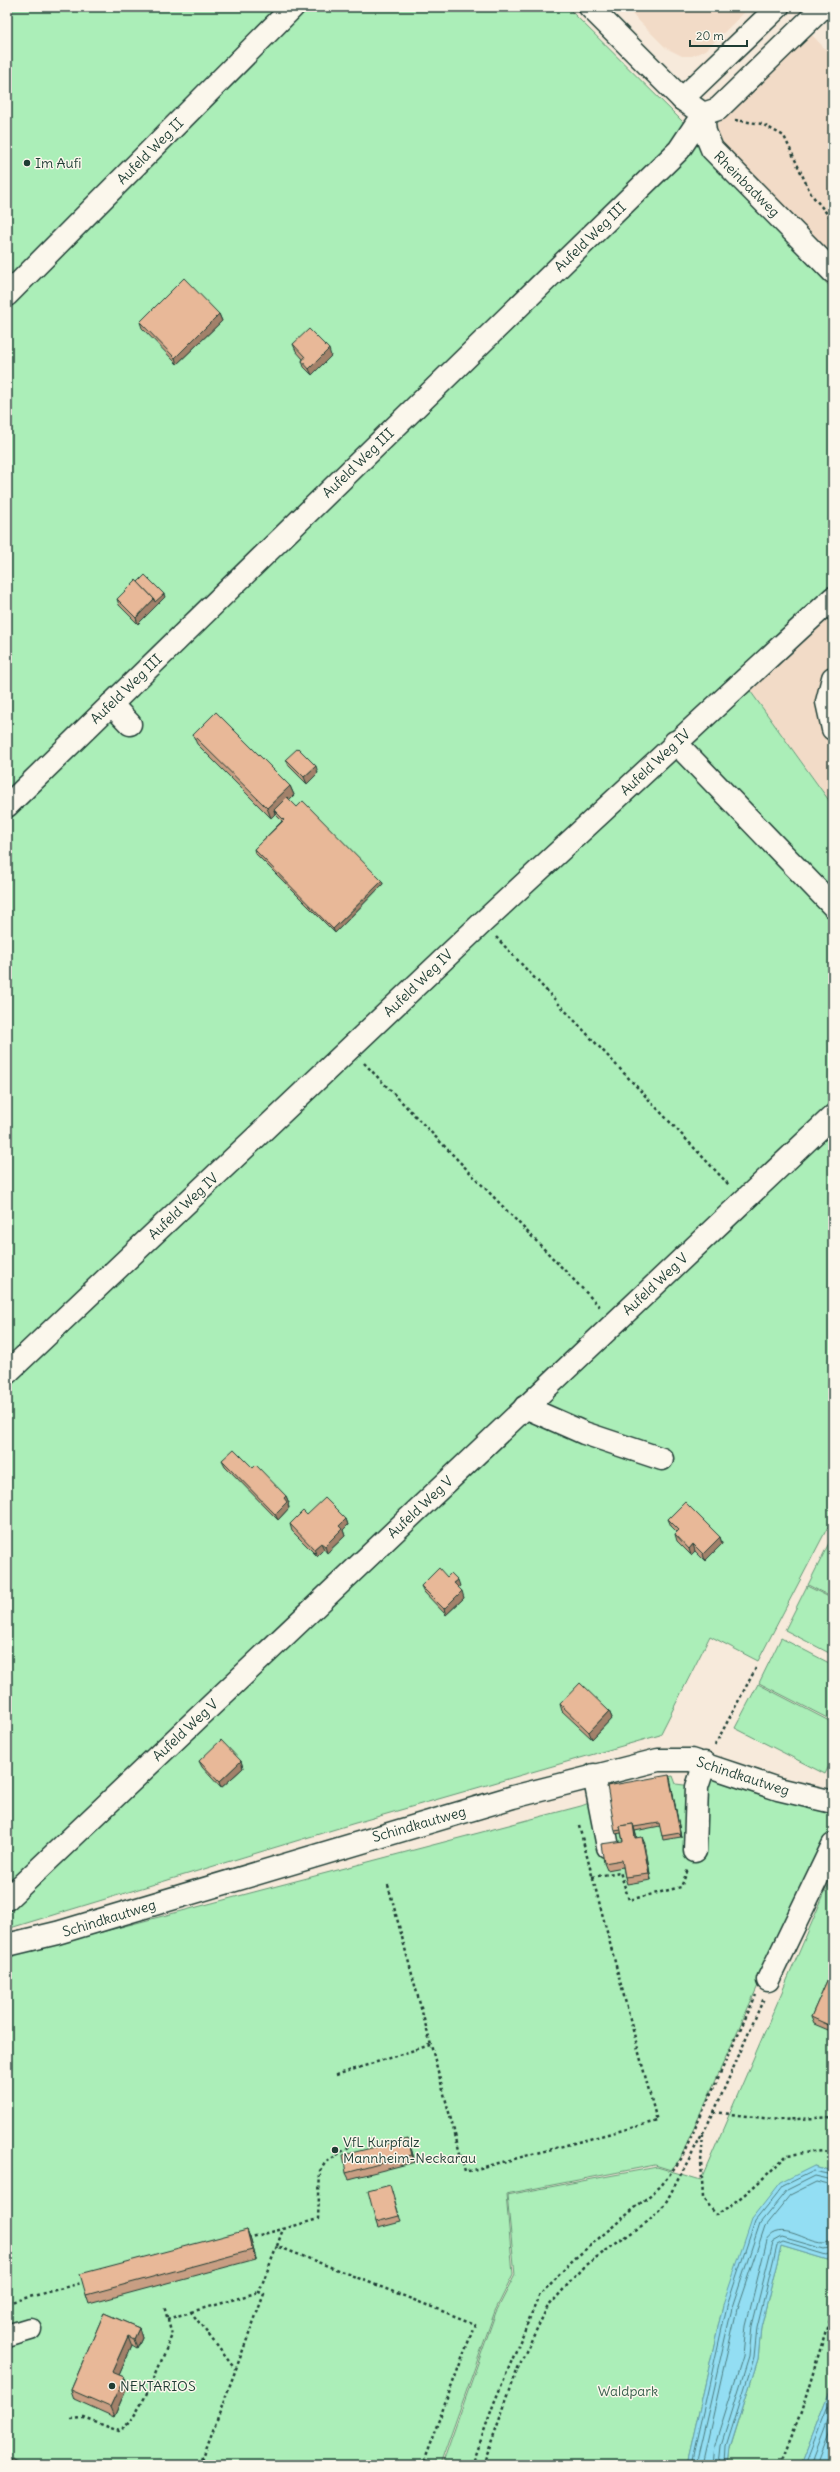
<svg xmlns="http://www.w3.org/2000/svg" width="840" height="2472" viewBox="0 0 840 2472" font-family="Delius,sans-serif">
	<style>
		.built { fill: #f2dbc7 }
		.green { fill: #abeeb8; stroke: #659676 }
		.water { fill: #93def3; stroke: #659ea7 }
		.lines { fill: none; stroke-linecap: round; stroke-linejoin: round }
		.shore { stroke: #4d7d80; stroke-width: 1 }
		.minor-casing { stroke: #1f3d34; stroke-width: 25 }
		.path { stroke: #1f3d34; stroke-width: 2.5; stroke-dasharray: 3 3; stroke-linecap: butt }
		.minor { stroke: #fbf7ec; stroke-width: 22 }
		.wall { fill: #c89e83; stroke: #1f3d34 }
		.shaded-wall { fill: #a2816a; stroke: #1f3d34 }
		.building { fill: #e8b898; stroke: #1f3d34 }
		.poi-dot { fill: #1f3d34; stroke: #fbf7ec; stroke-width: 1.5 }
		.labels { text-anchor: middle; stroke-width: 3; stroke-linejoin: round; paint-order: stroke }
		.street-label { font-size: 14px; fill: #1f3d34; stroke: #fbf7ec }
		.poi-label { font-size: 14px; fill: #1f3d34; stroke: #fbf7ec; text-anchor: start }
		.park-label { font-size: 14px; fill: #3b604e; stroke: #fbf7ec }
	</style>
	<rect width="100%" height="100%" fill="#f7eadb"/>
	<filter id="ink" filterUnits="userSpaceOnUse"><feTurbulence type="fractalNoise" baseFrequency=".025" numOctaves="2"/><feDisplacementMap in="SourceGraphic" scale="8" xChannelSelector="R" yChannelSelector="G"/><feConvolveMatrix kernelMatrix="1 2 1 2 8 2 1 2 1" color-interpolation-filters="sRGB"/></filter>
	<g filter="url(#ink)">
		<!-- built -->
		<g class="built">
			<polygon points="625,7 750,7 706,50 692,56 682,56 666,48"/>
			<polygon points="811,34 833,57 833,258 718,144 717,125"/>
			<polygon points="833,605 833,805 747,686"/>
		</g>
		<!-- green -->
		<g class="green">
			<polygon points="7,7 282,7 7,293"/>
			<polygon points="299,7 567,7 685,124 707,156 833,290 833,585 738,674 833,806 833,1517 758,1661 710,1636 660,1735 352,1824 7,1929 7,302"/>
			<polygon points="830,1541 833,1542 833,1598 808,1585"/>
			<polygon points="807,1586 833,1599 833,1655 785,1630"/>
			<polygon points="781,1638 833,1665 833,1721 759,1683"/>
			<polygon points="758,1684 833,1723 833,1758 825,1774 735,1728"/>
			<polygon points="713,1775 833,1808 833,1834 761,1979 680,2159 671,2170 655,2165 506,2194 513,2275 495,2311 440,2465 20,2465 7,2458 7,1957 581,1806 589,1803 608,1788 673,1776 676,1784 700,1787"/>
			<polygon points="833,1878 833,2171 814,2166 723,2305 687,2465 442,2465 496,2312 515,2275 507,2195 657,2167 701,2180 825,1892"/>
			<polygon points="781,2246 828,2260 833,2254 833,2383 801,2465 728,2465 730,2449 758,2359 761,2328"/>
		</g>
		<!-- water -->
		<g class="water">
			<polygon points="814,2166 833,2171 833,2254 828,2260 781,2246 761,2328 758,2359 730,2448 728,2465 687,2465 723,2305 752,2219 780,2183"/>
			<polygon points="833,2383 833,2465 801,2465"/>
		</g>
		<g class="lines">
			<!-- shore -->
			<g class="shore">
				<polyline points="691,2465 727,2306 755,2221 783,2186 814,2171 833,2175"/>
				<polyline points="696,2465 732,2308 760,2223 787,2190 815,2176 833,2180"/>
				<polyline points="702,2465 737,2309 765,2226 790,2195 816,2182 833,2186"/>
				<path d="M713,2465l2,-20 28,-89 3,-31 21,-85c14,-21 39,3 57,3 3,0 6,-2 9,-2"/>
				<polyline points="719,2465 721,2446 749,2357 752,2326 773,2242 782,2237 824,2249 833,2247"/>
				<polyline points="725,2465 726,2447 754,2358 757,2328 777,2245 783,2242 826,2255 833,2252"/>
				<polyline points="805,2465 833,2394"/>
				<polyline points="811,2465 833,2408"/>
				<polyline points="817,2465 833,2424"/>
			</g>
			<defs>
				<g id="minor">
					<polyline points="590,7 682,99 703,114 718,109 823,7"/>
					<polyline points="682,99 778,7"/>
					<polyline points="703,114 705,132 712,149 833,272"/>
					<polyline points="7,295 293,7"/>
					<polyline points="833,678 827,702 833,729"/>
					<polyline points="111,704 130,724"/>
					<polyline points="675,742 833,906"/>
					<polyline points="7,806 679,150 703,114"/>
					<polyline points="7,1373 482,923 833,598"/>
					<polyline points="525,1407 584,1433 662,1459"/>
					<polyline points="594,1775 608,1847"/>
					<polyline points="695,1851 697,1787 705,1763"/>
					<polyline points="7,1899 833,1116"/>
					<polyline points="7,1945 57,1933 513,1797 658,1760 691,1760 778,1789 833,1802"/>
					<polyline points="768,1980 833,1845"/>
					<polyline points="7,2336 30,2329"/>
				</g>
			</defs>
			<!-- minor casing -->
			<use href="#minor" class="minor-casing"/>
			<!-- path -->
			<g class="path">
				<polyline points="735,120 762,124 784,136 811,194 833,221"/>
				<polyline points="496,937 730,1186"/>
				<polyline points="364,1063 601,1308"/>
				<polyline points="715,1745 756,1668"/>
				<polyline points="592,1877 620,1872 629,1900 681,1887 688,1869"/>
				<polyline points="388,1885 465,2172 657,2121 579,1826"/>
				<polyline points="336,2075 430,2045"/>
				<polyline points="714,2112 779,2120 833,2117"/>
				<path d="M703,2134l-2,28 2,35 13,18c27,-17 49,-38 71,-60l36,-4 10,3"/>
				<polyline points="248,2238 283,2229"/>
				<polyline points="277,2246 283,2229 318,2219 320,2171 325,2163 353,2144"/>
				<polyline points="7,2303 85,2282"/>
				<polyline points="191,2312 259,2292"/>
				<polyline points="167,2319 191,2312 235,2369"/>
				<path d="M71,2419l13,-1 35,13c21,-11 43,-73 53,-96l-8,-29"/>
				<polyline points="200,2465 264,2294 259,2292 277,2246 475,2324 422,2465"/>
				<polyline points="472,2465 494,2403 539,2296 573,2260 661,2186 681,2159 756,1995"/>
				<polyline points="483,2465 518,2368 547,2308 584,2266 647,2222 665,2204 714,2112 764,1998"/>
				<polyline points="780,2465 801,2413 833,2307"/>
			</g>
			<!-- minor -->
			<use href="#minor" class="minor"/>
		</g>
		<!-- wall -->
		<g class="wall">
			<polygon points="219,314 222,321 177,364 142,328 140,322"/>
			<polygon points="293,344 331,356 312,375 304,367 302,361 303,359 296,351"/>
			<polygon points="138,582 165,597 138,624 119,605 117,599"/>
			<polygon points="193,735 290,786 294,795 289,800 297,807 382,881 383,884 335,933 255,853 254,849 282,821 275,814 271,818 197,744"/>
			<polygon points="286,759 318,773 307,784 289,766"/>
			<polygon points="222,1460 253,1468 286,1496 289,1503 288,1504 289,1508 278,1520 225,1466"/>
			<polygon points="307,1515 346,1519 348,1525 343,1530 345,1536 327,1553 324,1549 317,1556 292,1531 290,1524"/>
			<polygon points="668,1519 720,1537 722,1544 705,1561 695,1551 691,1555 677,1541 675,1534 677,1532 671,1526"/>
			<polygon points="447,1577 460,1586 458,1588 464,1598 446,1615 424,1592 421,1586"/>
			<polygon points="560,1704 609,1711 612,1718 592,1739 562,1711"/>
			<polygon points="199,1761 241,1761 243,1768 221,1788 202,1767"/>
			<polygon points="670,1778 681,1837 663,1840 660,1826 635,1831 637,1838 645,1844 651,1880 627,1884 625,1877 623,1867 607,1870 604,1863 623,1841 621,1833 616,1834 615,1831"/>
			<polygon points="833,1967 833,2032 814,2024 811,2017"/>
			<polygon points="410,2145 415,2162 349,2179 346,2173"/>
			<polygon points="392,2191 401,2222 378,2228 376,2222"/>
			<polygon points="247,2230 251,2240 256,2259 89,2304 86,2295"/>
			<polygon points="104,2313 139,2328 142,2338 137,2349 132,2346 119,2375 124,2377 127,2387 114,2417 74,2399 71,2390"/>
		</g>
		<!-- shaded-wall -->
		<g class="shaded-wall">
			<polygon points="219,314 222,321 177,364 175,358"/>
			<polygon points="329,349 331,356 312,375 309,369"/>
			<polygon points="164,594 165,597 138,624 136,618 154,599"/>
			<polygon points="316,766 318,773 307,784 304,777"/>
			<polygon points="290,786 294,795 276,813 274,810 275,814 271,818 267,808"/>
			<polygon points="382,881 383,884 335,933 333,929"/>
			<polygon points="286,1496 289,1503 288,1504 289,1508 278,1520 275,1514 284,1498"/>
			<polygon points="346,1519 348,1525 343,1530 345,1536 327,1553 325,1546 339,1526"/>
			<polygon points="720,1537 722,1544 705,1561 703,1554"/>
			<polygon points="321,1543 324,1549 317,1556 314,1549"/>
			<polygon points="693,1544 695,1551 691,1555 689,1549"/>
			<polygon points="458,1580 460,1586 456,1590 454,1583"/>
			<polygon points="462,1591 464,1598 446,1615 444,1609"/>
			<polygon points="609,1711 612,1718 592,1739 589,1732"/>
			<polygon points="241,1761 243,1768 221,1788 219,1782"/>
			<polygon points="669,1775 670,1778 681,1837 680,1833"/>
			<polygon points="633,1824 635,1831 638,1845 635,1838"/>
			<polygon points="642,1837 645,1844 651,1880 649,1874"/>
			<polygon points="408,2139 410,2145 415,2162 412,2155"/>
			<polygon points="247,2230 251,2240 256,2259 252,2250"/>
			<polygon points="139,2328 142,2338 137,2349 134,2339"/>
			<polygon points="128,2336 132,2346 116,2382 112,2372"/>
			<polygon points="124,2377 127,2387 114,2417 110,2407"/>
		</g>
		<!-- building -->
		<g class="building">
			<polygon points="184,278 219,314 175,358 140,322"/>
			<polygon points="309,329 329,349 309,369 302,361 305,357 293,344"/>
			<polygon points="145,575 164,594 155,602 154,599 138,582"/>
			<polygon points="136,580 154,599 136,618 117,599"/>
			<polygon points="216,712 290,786 267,808 193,735"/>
			<polygon points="298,748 316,766 304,777 286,759"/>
			<polygon points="287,797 297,807 303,801 382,881 333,929 254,849 284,820 274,810"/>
			<polygon points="234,1449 253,1468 256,1465 286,1496 284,1498 287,1502 275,1514 222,1460"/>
			<polygon points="325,1498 346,1519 339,1526 342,1529 325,1546 321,1543 314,1549 290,1524 303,1511 307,1515"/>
			<polygon points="685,1502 720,1537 703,1554 693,1544 689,1549 675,1534 679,1530 668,1519"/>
			<polygon points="439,1568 447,1577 451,1573 458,1580 454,1583 462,1591 444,1609 421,1586"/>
			<polygon points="580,1683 609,1711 589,1732 560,1704"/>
			<polygon points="221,1740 241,1761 219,1782 199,1761"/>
			<polygon points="669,1775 680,1833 662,1836 659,1823 634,1827 633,1824 620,1826 621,1830 615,1831 607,1786"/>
			<polygon points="633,1824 635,1838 642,1837 649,1874 625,1877 622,1860 604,1863 601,1844 623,1841 620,1826"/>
			<polygon points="833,1967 833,2027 811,2017"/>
			<polygon points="408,2139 412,2155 346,2173 343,2155"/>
			<polygon points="390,2185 399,2216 376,2222 368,2191"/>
			<polygon points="247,2230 252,2250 86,2295 80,2274"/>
			<polygon points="104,2313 139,2328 134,2339 128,2336 112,2372 124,2377 110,2407 71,2390"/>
			<polygon points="13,2459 25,2465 10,2465"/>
		</g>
	</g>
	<!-- markers -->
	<g class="poi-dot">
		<circle cx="27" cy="163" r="4"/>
		<circle cx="335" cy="2150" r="4"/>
		<circle cx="112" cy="2386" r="4"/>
	</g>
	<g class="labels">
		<!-- street labels -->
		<g class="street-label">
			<text transform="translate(150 151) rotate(-45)" y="5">Aufeld Weg II</text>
			<text transform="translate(747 184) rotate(45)" y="5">Rheinbadweg</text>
			<text transform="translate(590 237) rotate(-44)" y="5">Aufeld Weg III</text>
			<text transform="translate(358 463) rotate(-44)" y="5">Aufeld Weg III</text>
			<text transform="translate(126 689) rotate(-44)" y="5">Aufeld Weg III</text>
			<text transform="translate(655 762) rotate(-43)" y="5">Aufeld Weg IV</text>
			<text transform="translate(418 983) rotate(-44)" y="5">Aufeld Weg IV</text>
			<text transform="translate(183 1206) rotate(-43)" y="5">Aufeld Weg IV</text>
			<text transform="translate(655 1284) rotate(-43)" y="5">Aufeld Weg V</text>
			<text transform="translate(420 1507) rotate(-43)" y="5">Aufeld Weg V</text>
			<text transform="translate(185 1730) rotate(-43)" y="5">Aufeld Weg V</text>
			<text transform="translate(743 1776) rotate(18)" y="5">Schindkautweg</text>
			<text transform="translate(419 1824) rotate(-16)" y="5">Schindkautweg</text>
			<text transform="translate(109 1918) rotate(-17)" y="5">Schindkautweg</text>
		</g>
		<!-- poi labels -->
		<g class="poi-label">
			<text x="35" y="168">Im Aufi</text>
			<text x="343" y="2147">VfL Kurpfalz<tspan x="343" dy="16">Mannheim-Neckarau</tspan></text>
			<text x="120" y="2391">NEKTARIOS</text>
		</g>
		<!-- park labels -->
		<g class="park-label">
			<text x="628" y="2396">Waldpark</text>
		</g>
	</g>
	<!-- margin -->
	<rect width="840" height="2472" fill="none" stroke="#fbf7ec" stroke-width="24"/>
	<rect x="12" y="12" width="816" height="2448" fill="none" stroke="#1f3d34" stroke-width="1.5" filter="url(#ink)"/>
	<!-- scale -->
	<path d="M690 40v6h57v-6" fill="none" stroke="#1f3d34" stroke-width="2"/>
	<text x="696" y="40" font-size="12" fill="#1f3d34" stroke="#fbf7ec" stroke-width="3" paint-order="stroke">20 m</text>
</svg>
